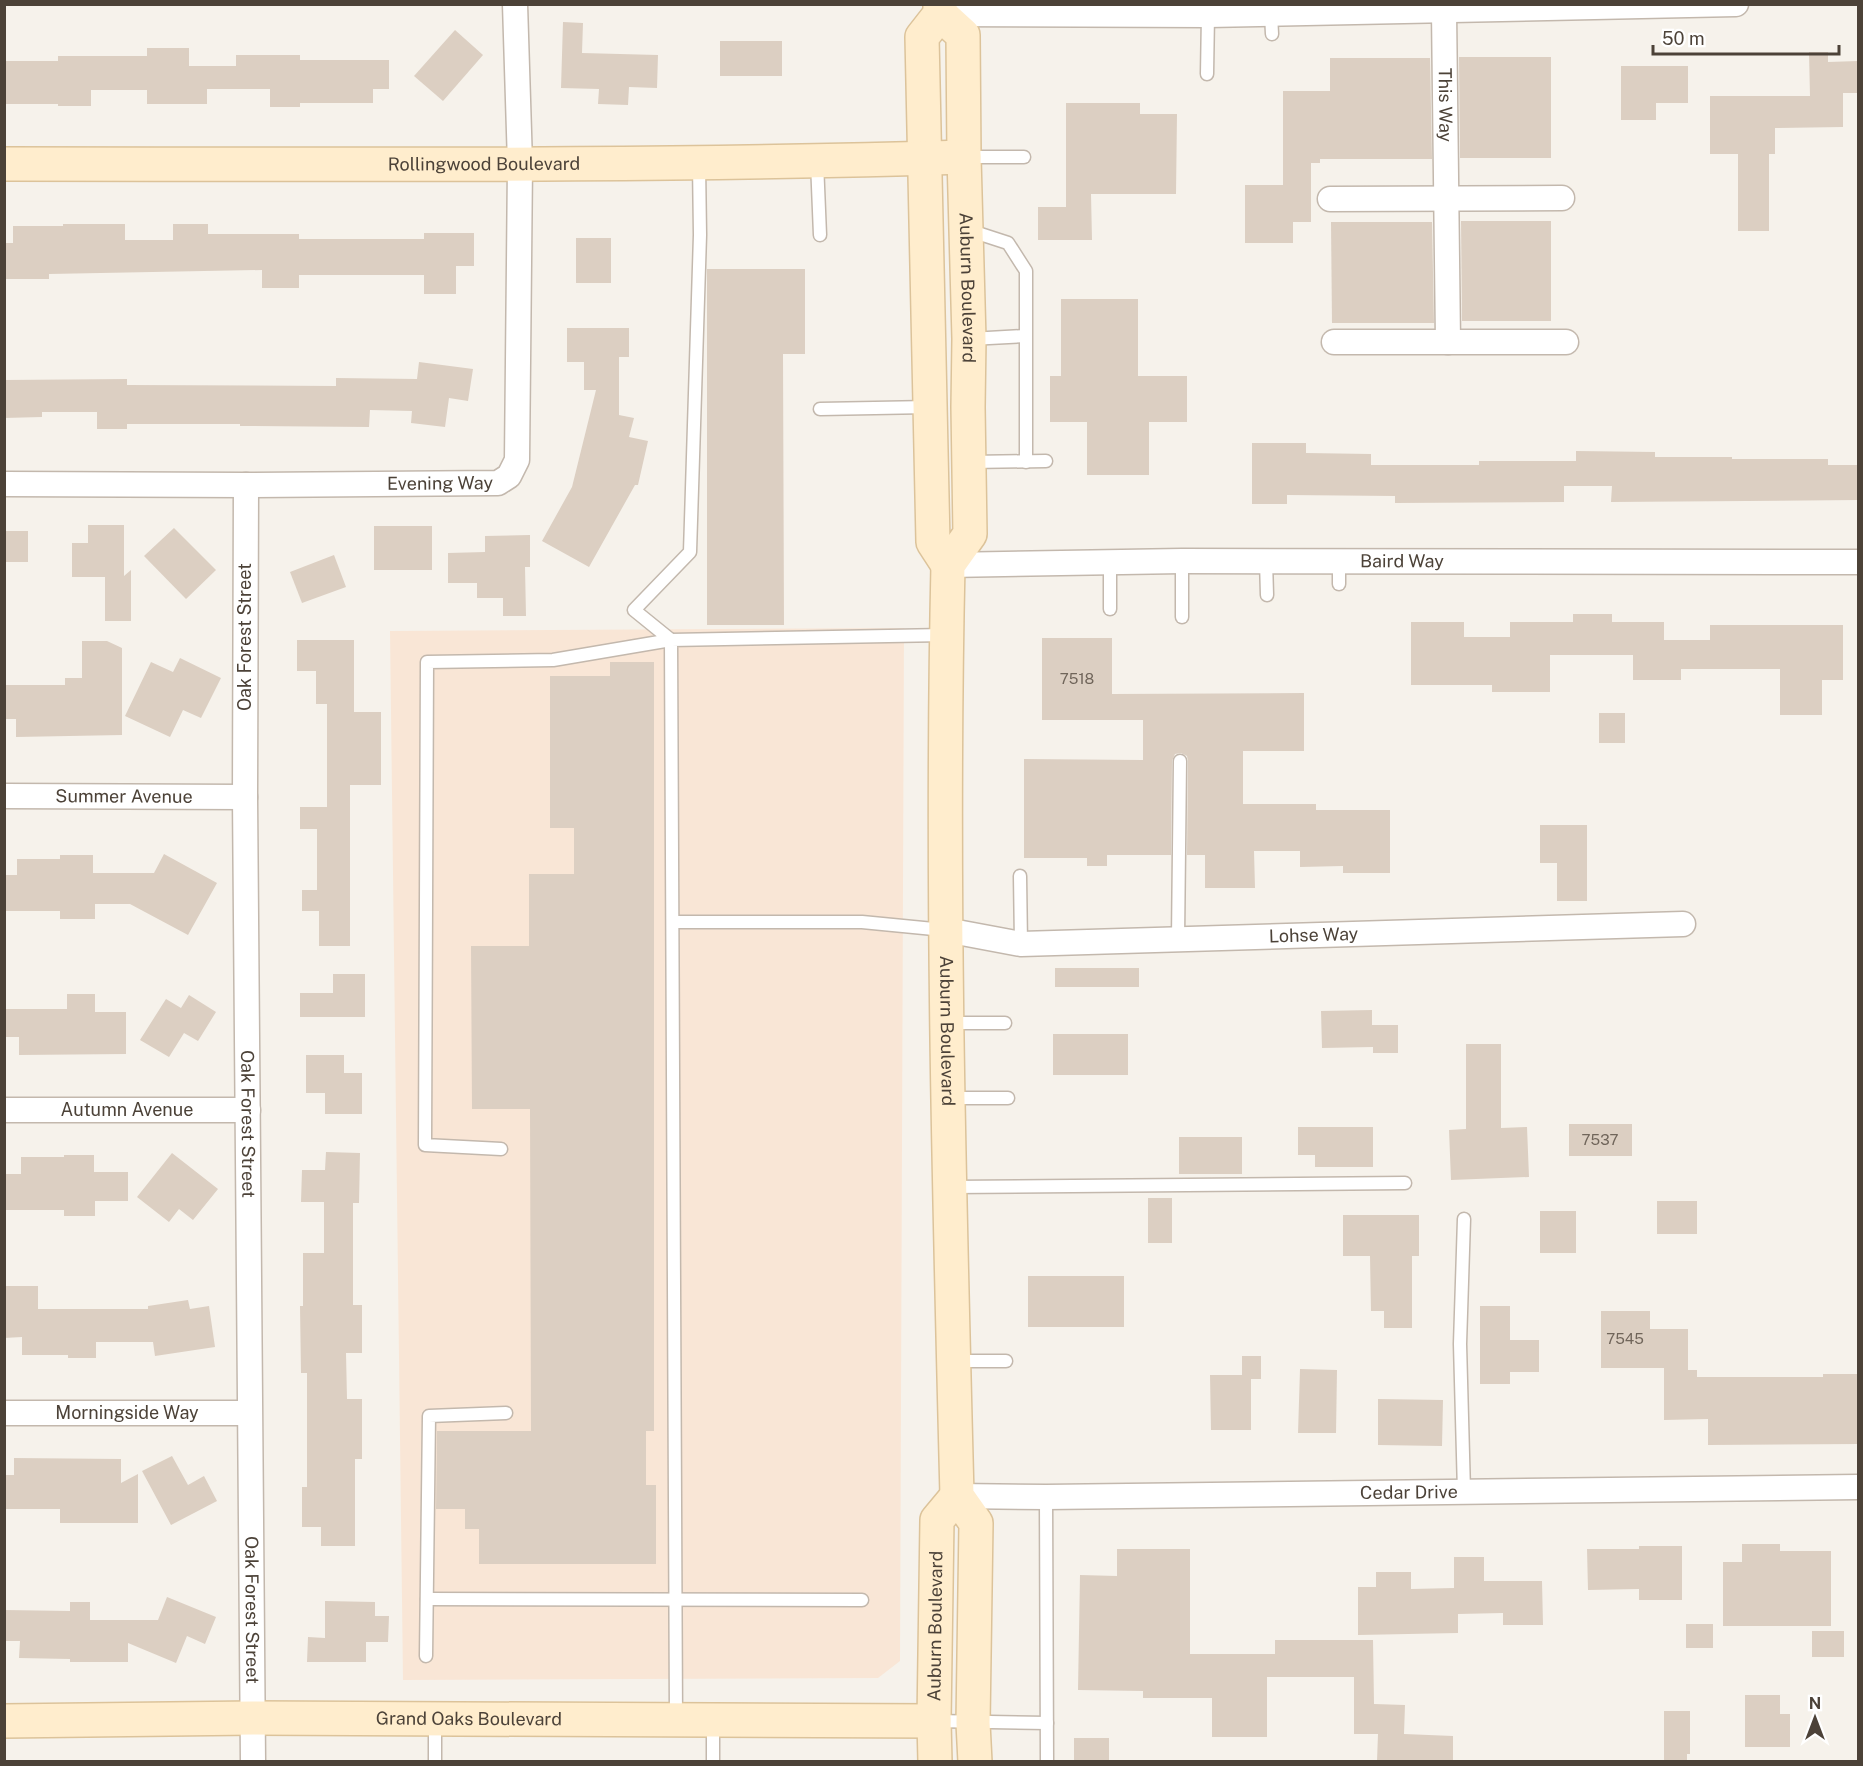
<svg xmlns="http://www.w3.org/2000/svg" width="1863" height="1766" viewBox="0 0 1863 1766" font-family="'Public Sans',sans-serif">
	<style>
		.commercial { fill: #f9e6d6 }
		.building { fill: #dccfc2 }
		.lines { fill: none; stroke-linecap: round; stroke-linejoin: round }
		.lane-casing { stroke: #c3b8ad; stroke-width: 15 }
		.street-casing { stroke: #c3b8ad; stroke-width: 27 }
		.secondary-casing { stroke: #dcc39a; stroke-width: 36 }
		.lane { stroke: #fff; stroke-width: 12 }
		.street { stroke: #fff; stroke-width: 24 }
		.secondary { stroke: #ffedcd; stroke-width: 33 }
		.labels { text-anchor: middle; stroke-width: 4.5; stroke-linejoin: round; paint-order: stroke }
		.number-label { font-size: 15px; fill: #70655a }
		.street-label { font-size: 18px; fill: #4c4238; stroke: #fff }
	</style>
	<rect width="100%" height="100%" fill="#f6f2eb"/>
	<!-- commercial -->
	<polygon class="commercial" points="904,628 900,1661 878,1678 403,1680 390,631"/>
	<!-- building -->
	<g class="building">
		<polygon points="563,22 583,23 582,53 658,55 657,88 629,87 628,105 598,104 599,89 561,88"/>
		<polygon points="455,30 483,55 443,101 414,76"/>
		<rect x="720" y="41" width="62" height="35"/>
		<polygon points="147,48 189,48 189,66 236,66 236,55 300,55 300,60 389,60 389,89 373,89 373,103 300,103 300,107 270,107 270,89 207,89 207,104 147,104 147,90 91,90 91,106 58,106 58,104 4,104 4,61 58,61 58,56 147,56"/>
		<polygon points="1809,52 1828,52 1828,62 1858,61 1858,93 1843,93 1843,127 1775,128 1775,154 1769,154 1769,231 1738,231 1738,154 1710,154 1710,96 1810,96"/>
		<polygon points="1459,57 1551,57 1551,158 1460,158"/>
		<polygon points="1330,58 1430,58 1432,159 1320,159 1320,163 1311,163 1311,222 1293,222 1293,243 1245,243 1245,185 1283,185 1283,91 1330,91"/>
		<polygon points="1621,66 1688,66 1688,103 1656,103 1656,120 1621,120"/>
		<polygon points="1066,103 1140,103 1140,114 1177,114 1176,194 1091,194 1092,240 1038,240 1038,207 1066,207"/>
		<polygon points="1461,221 1551,221 1551,321 1462,321"/>
		<polygon points="1331,222 1432,222 1434,323 1332,323"/>
		<polygon points="63,224 125,224 125,240 173,240 173,224 208,224 208,234 299,234 299,239 424,239 424,233 474,233 474,266 456,266 456,294 424,294 424,275 299,275 299,288 262,288 262,270 49,274 49,279 4,279 4,243 13,243 13,226 63,226"/>
		<rect x="576" y="238" width="35" height="45"/>
		<polygon points="707,269 805,269 805,354 783,354 784,625 707,625"/>
		<polygon points="1061,299 1138,299 1138,376 1187,376 1187,422 1149,422 1149,475 1087,475 1087,422 1050,422 1050,376 1061,376"/>
		<polygon points="567,328 629,328 629,357 619,357 619,415 634,418 629,437 648,441 638,485 635,485 589,567 542,541 572,487 596,390 584,390 584,362 567,362"/>
		<polygon points="419,362 473,369 468,401 449,398 445,427 411,423 412,411 370,410 369,427 240,426 240,424 127,424 127,429 97,429 97,412 42,412 42,417 4,418 4,380 127,379 127,385 336,386 336,378 417,379"/>
		<polygon points="1252,443 1306,443 1306,453 1371,454 1371,465 1479,465 1479,461 1576,461 1576,451 1655,452 1655,457 1732,457 1732,459 1828,459 1828,465 1858,465 1858,500 1611,502 1612,486 1564,486 1564,502 1395,503 1395,496 1287,495 1287,504 1252,504"/>
		<polygon points="88,525 124,525 124,576 131,570 131,621 105,621 105,577 72,577 72,543 88,543"/>
		<rect x="374" y="526" width="58" height="44"/>
		<polygon points="174,528 216,570 186,599 144,556"/>
		<rect x="4" y="531" width="24" height="31"/>
		<polygon points="530,535 530,567 525,567 526,616 503,616 503,598 477,598 477,583 448,583 448,553 485,552 485,536"/>
		<polygon points="334,555 346,587 302,603 290,572"/>
		<polygon points="1573,614 1612,614 1612,622 1664,622 1664,640 1710,640 1710,625 1843,625 1843,680 1822,680 1822,715 1780,715 1780,669 1681,669 1681,680 1633,680 1633,655 1550,655 1550,692 1492,692 1492,685 1411,685 1411,622 1464,622 1464,637 1510,637 1510,622 1573,622"/>
		<polygon points="1042,638 1112,638 1112,694 1304,693 1304,751 1243,751 1243,804 1316,804 1316,810 1390,810 1390,873 1343,873 1343,866 1300,867 1300,851 1254,851 1255,888 1205,888 1205,855 1187,855 1188,761 1187,756 1181,753 1175,754 1172,761 1171,855 1107,855 1107,866 1087,866 1087,858 1024,858 1024,759 1143,760 1143,720 1042,720"/>
		<polygon points="297,640 354,640 354,712 381,712 381,785 350,785 350,946 319,946 319,911 302,911 302,890 317,890 317,829 300,829 300,807 327,807 327,704 316,704 316,671 297,671"/>
		<polygon points="82,641 107,641 122,648 122,735 16,737 16,719 4,719 4,685 65,685 65,678 82,678"/>
		<polygon points="180,658 221,678 201,718 183,710 170,737 125,716 151,662 173,672"/>
		<polygon points="610,662 654,662 654,1431 646,1431 646,1485 656,1485 656,1564 479,1564 479,1529 465,1529 465,1509 436,1509 437,1431 531,1431 530,1109 472,1109 471,946 529,946 529,874 574,874 574,828 550,828 550,676 610,676"/>
		<rect x="1599" y="713" width="26" height="30"/>
		<polygon points="1540,825 1587,825 1587,901 1557,901 1557,863 1540,863"/>
		<polygon points="164,854 217,883 188,935 130,904 95,904 95,919 60,919 60,911 4,911 4,875 17,875 17,859 60,859 60,855 93,855 93,873 154,873"/>
		<rect x="1055" y="968" width="84" height="19"/>
		<polygon points="333,974 365,974 365,1017 300,1017 300,993 333,993"/>
		<polygon points="67,994 95,994 95,1012 126,1012 126,1054 19,1055 19,1037 4,1037 4,1009 67,1009"/>
		<polygon points="189,995 216,1012 198,1041 184,1033 169,1057 140,1040 166,999 181,1008"/>
		<polygon points="1372,1010 1372,1025 1398,1025 1398,1053 1373,1053 1373,1047 1322,1048 1321,1011"/>
		<rect x="1053" y="1034" width="75" height="41"/>
		<polygon points="1466,1044 1501,1044 1501,1128 1527,1127 1529,1177 1451,1180 1449,1130 1466,1129"/>
		<polygon points="306,1055 344,1055 344,1073 362,1073 362,1114 325,1114 325,1093 306,1093"/>
		<rect x="1569" y="1124" width="63" height="32"/>
		<polygon points="1298,1127 1373,1127 1373,1167 1315,1167 1315,1155 1298,1155"/>
		<rect x="1179" y="1137" width="63" height="37"/>
		<polygon points="326,1152 360,1153 359,1203 353,1203 353,1305 362,1305 362,1353 346,1353 347,1399 362,1399 362,1459 355,1459 355,1546 321,1546 321,1527 302,1527 302,1487 307,1487 307,1373 301,1373 300,1306 303,1306 303,1253 324,1253 324,1202 301,1202 302,1170 325,1170"/>
		<polygon points="172,1153 218,1189 193,1220 179,1209 169,1222 137,1197"/>
		<polygon points="64,1155 94,1155 94,1172 128,1172 128,1201 95,1201 95,1216 64,1216 64,1210 4,1210 4,1174 21,1174 21,1157 64,1157"/>
		<rect x="1148" y="1198" width="24" height="45"/>
		<rect x="1657" y="1201" width="40" height="33"/>
		<rect x="1540" y="1211" width="36" height="42"/>
		<polygon points="1343,1215 1419,1215 1419,1256 1412,1256 1412,1328 1384,1328 1384,1311 1371,1311 1370,1256 1343,1256"/>
		<rect x="1028" y="1276" width="96" height="51"/>
		<polygon points="5,1286 38,1286 38,1309 148,1309 148,1306 188,1300 190,1309 209,1306 215,1347 155,1356 153,1342 96,1342 96,1358 68,1358 68,1355 22,1355 22,1337 4,1338"/>
		<polygon points="1480,1306 1510,1306 1510,1340 1539,1340 1539,1372 1510,1372 1510,1384 1480,1384"/>
		<polygon points="1601,1311 1650,1311 1650,1329 1688,1329 1688,1370 1697,1370 1697,1377 1823,1377 1823,1374 1858,1374 1858,1444 1708,1445 1708,1419 1664,1420 1664,1368 1601,1368"/>
		<polygon points="1242,1356 1261,1356 1261,1379 1251,1379 1251,1430 1211,1430 1210,1375 1242,1375"/>
		<polygon points="1300,1369 1337,1370 1336,1433 1298,1433"/>
		<polygon points="1378,1399 1443,1400 1442,1446 1378,1445"/>
		<polygon points="172,1456 188,1485 204,1476 217,1501 171,1525 142,1471"/>
		<polygon points="14,1458 121,1459 121,1483 138,1474 138,1523 60,1523 60,1509 4,1509 4,1475 14,1475"/>
		<polygon points="1742,1544 1780,1544 1780,1551 1831,1551 1831,1626 1723,1626 1723,1562 1742,1562"/>
		<polygon points="1639,1546 1682,1546 1682,1600 1639,1600 1639,1589 1588,1590 1587,1549 1639,1549"/>
		<polygon points="1117,1549 1190,1549 1190,1654 1275,1654 1275,1640 1373,1640 1374,1704 1405,1705 1404,1734 1453,1736 1453,1761 1377,1761 1378,1734 1354,1734 1354,1677 1267,1677 1267,1737 1212,1737 1212,1698 1143,1698 1143,1691 1078,1690 1080,1575 1117,1576"/>
		<polygon points="1454,1557 1484,1557 1484,1581 1542,1581 1543,1625 1503,1625 1503,1613 1458,1614 1458,1633 1358,1635 1358,1587 1376,1587 1376,1572 1411,1572 1411,1589 1454,1588"/>
		<polygon points="167,1597 216,1617 205,1644 187,1636 176,1663 128,1643 128,1662 70,1662 70,1659 19,1658 20,1641 4,1641 4,1610 70,1611 70,1602 90,1602 90,1620 158,1620"/>
		<polygon points="325,1601 375,1602 375,1616 389,1616 388,1642 366,1642 366,1662 307,1662 308,1637 325,1638"/>
		<rect x="1686" y="1624" width="27" height="24"/>
		<rect x="1812" y="1631" width="32" height="26"/>
		<polygon points="1745,1695 1780,1695 1780,1714 1790,1714 1790,1747 1745,1747"/>
		<polygon points="1664,1711 1690,1711 1690,1754 1687,1754 1687,1761 1664,1761"/>
		<rect x="1074" y="1738" width="35" height="23"/>
	</g>
	<g class="lines">
		<defs>
			<g id="lane">
				<polyline points="1271,14 1272,34"/>
				<polyline points="1207,74 1208,15"/>
				<polyline points="965,157 1024,157"/>
				<polyline points="817,162 820,235"/>
				<polyline points="968,230 1008,243 1026,271 1026,462"/>
				<polyline points="970,339 1025,336"/>
				<polyline points="820,409 929,407"/>
				<polyline points="970,462 1046,461"/>
				<polyline points="1182,561 1182,617"/>
				<polyline points="1266,561 1267,595"/>
				<polyline points="1339,561 1339,584"/>
				<polyline points="1110,564 1110,609"/>
				<polyline points="1020,876 1021,944"/>
				<polyline points="673,922 862,922 944,930"/>
				<polyline points="1178,939 1180,761"/>
				<polyline points="947,1023 1005,1023"/>
				<polyline points="948,1098 1008,1098"/>
				<polyline points="501,1149 425,1145 427,662 553,660 671,640 634,610 690,552 700,235 699,164"/>
				<polyline points="950,1187 1405,1183"/>
				<polyline points="955,1361 1006,1361"/>
				<polyline points="1464,1492 1460,1344 1464,1219"/>
				<polyline points="1046,1497 1047,1762"/>
				<polyline points="427,1599 862,1600"/>
				<polyline points="426,1656 429,1416 506,1413"/>
				<polyline points="676,1719 671,640 945,635"/>
				<polyline points="435,1720 435,1762"/>
				<polyline points="713,1721 713,1762"/>
				<polyline points="934,1721 1047,1723"/>
			</g>
			<g id="street">
				<path id="s1" d="M1444,11l4,331"/>
				<polyline points="940,14 1208,15 1736,4"/>
				<polyline points="1330,199 1562,198"/>
				<polyline points="1334,342 1566,342"/>
				<path id="s2" d="M4,484l242,1 252,-2 11,-7 8,-16 3,-296 -5,-160"/>
				<path id="s3" d="M246,485l-1,312 8,965"/>
				<path id="s4" d="M948,565l234,-4 676,1"/>
				<path id="s5" d="M4,796l241,1"/>
				<path id="s6" d="M946,930l75,14 662,-20"/>
				<path id="s7" d="M4,1110h244"/>
				<path id="s8" d="M4,1413h245"/>
				<path id="s9" d="M957,1496l89,1 812,-10"/>
			</g>
			<g id="secondary">
				<polyline points="940,4 940,14 922,37 933,542 948,565"/>
				<path id="s10" d="M940,14l23,21 1,122 5,182 -1,68 2,127 -22,31c-7,310 1,620 9,931l19,27 -3,200 2,39"/>
				<path id="s11" d="M4,164c320,0 640,3 960,-7"/>
				<path id="s12" d="M4,1721l249,-3 681,3"/>
				<path id="s13" d="M935,1762l-1,-41 3,-201 20,-24"/>
			</g>
		</defs>
		<!-- lane casing -->
		<use href="#lane" class="lane-casing"/>
		<!-- street casing -->
		<use href="#street" class="street-casing"/>
		<!-- secondary casing -->
		<use href="#secondary" class="secondary-casing"/>
		<!-- lane -->
		<use href="#lane" class="lane"/>
		<!-- street -->
		<use href="#street" class="street"/>
		<!-- secondary -->
		<use href="#secondary" class="secondary"/>
	</g>
	<g class="labels">
		<!-- number labels -->
		<g class="number-label">
			<text x="1077" y="684">7518</text>
			<text x="1600" y="1145">7537</text>
			<text x="1625" y="1344">7545</text>
		</g>
		<!-- street labels -->
		<g class="street-label">
			<text dy="6" stroke="none"><textPath href="#s1" startOffset="94">This Way</textPath></text>
			<text dy="6" stroke="none"><textPath href="#s11" startOffset="480">Rollingwood Boulevard</textPath></text>
			<text dy="6" stroke="none"><textPath href="#s10" startOffset="284">Auburn Boulevard</textPath></text>
			<text dy="6" stroke="none"><textPath href="#s2" startOffset="436">Evening Way</textPath></text>
			<text dy="6" stroke="none"><textPath href="#s4" startOffset="454">Baird Way</textPath></text>
			<text transform="translate(245 637) rotate(-90)" y="6">Oak Forest Street</text>
			<text dy="6" stroke="none"><textPath href="#s5" startOffset="120">Summer Avenue</textPath></text>
			<text dy="6" stroke="none"><textPath href="#s6" startOffset="369">Lohse Way</textPath></text>
			<text dy="6" stroke="none"><textPath href="#s10" startOffset="1034">Auburn Boulevard</textPath></text>
			<text dy="6" stroke="none"><textPath href="#s7" startOffset="123">Autumn Avenue</textPath></text>
			<text dy="6" stroke="none"><textPath href="#s3" startOffset="639">Oak Forest Street</textPath></text>
			<text dy="6" stroke="none"><textPath href="#s8" startOffset="123">Morningside Way</textPath></text>
			<text dy="6" stroke="none"><textPath href="#s9" startOffset="452">Cedar Drive</textPath></text>
			<text dy="6" stroke="none"><textPath href="#s3" startOffset="1125">Oak Forest Street</textPath></text>
			<text dy="6" stroke="none"><textPath href="#s13" startOffset="136">Auburn Boulevard</textPath></text>
			<text dy="6" stroke="none"><textPath href="#s12" startOffset="465">Grand Oaks Boulevard</textPath></text>
		</g>
	</g>
	<!-- border -->
	<rect width="1863" height="1766" fill="none" stroke="#4c4238" stroke-width="12"/>
	<!-- north arrow -->
	<g transform="translate(1815 1718)" stroke="#ffffff" stroke-width="4.5" paint-order="stroke">
	<path d="M0-4.5L10 22L0 15L-10 22Z" fill="#4c4238"/>
	<text y="-9" font-size="16" font-weight="bold" text-anchor="middle" fill="#4c4238">N</text>
	</g>
	<!-- scale -->
	<path d="M1653 45v9h186v-9" fill="none" stroke="#4c4238" stroke-width="3"/>
	<text x="1662" y="45" font-size="18" fill="#4c4238" stroke="#ffffff" stroke-width="4.5" paint-order="stroke">50 m</text>
</svg>
